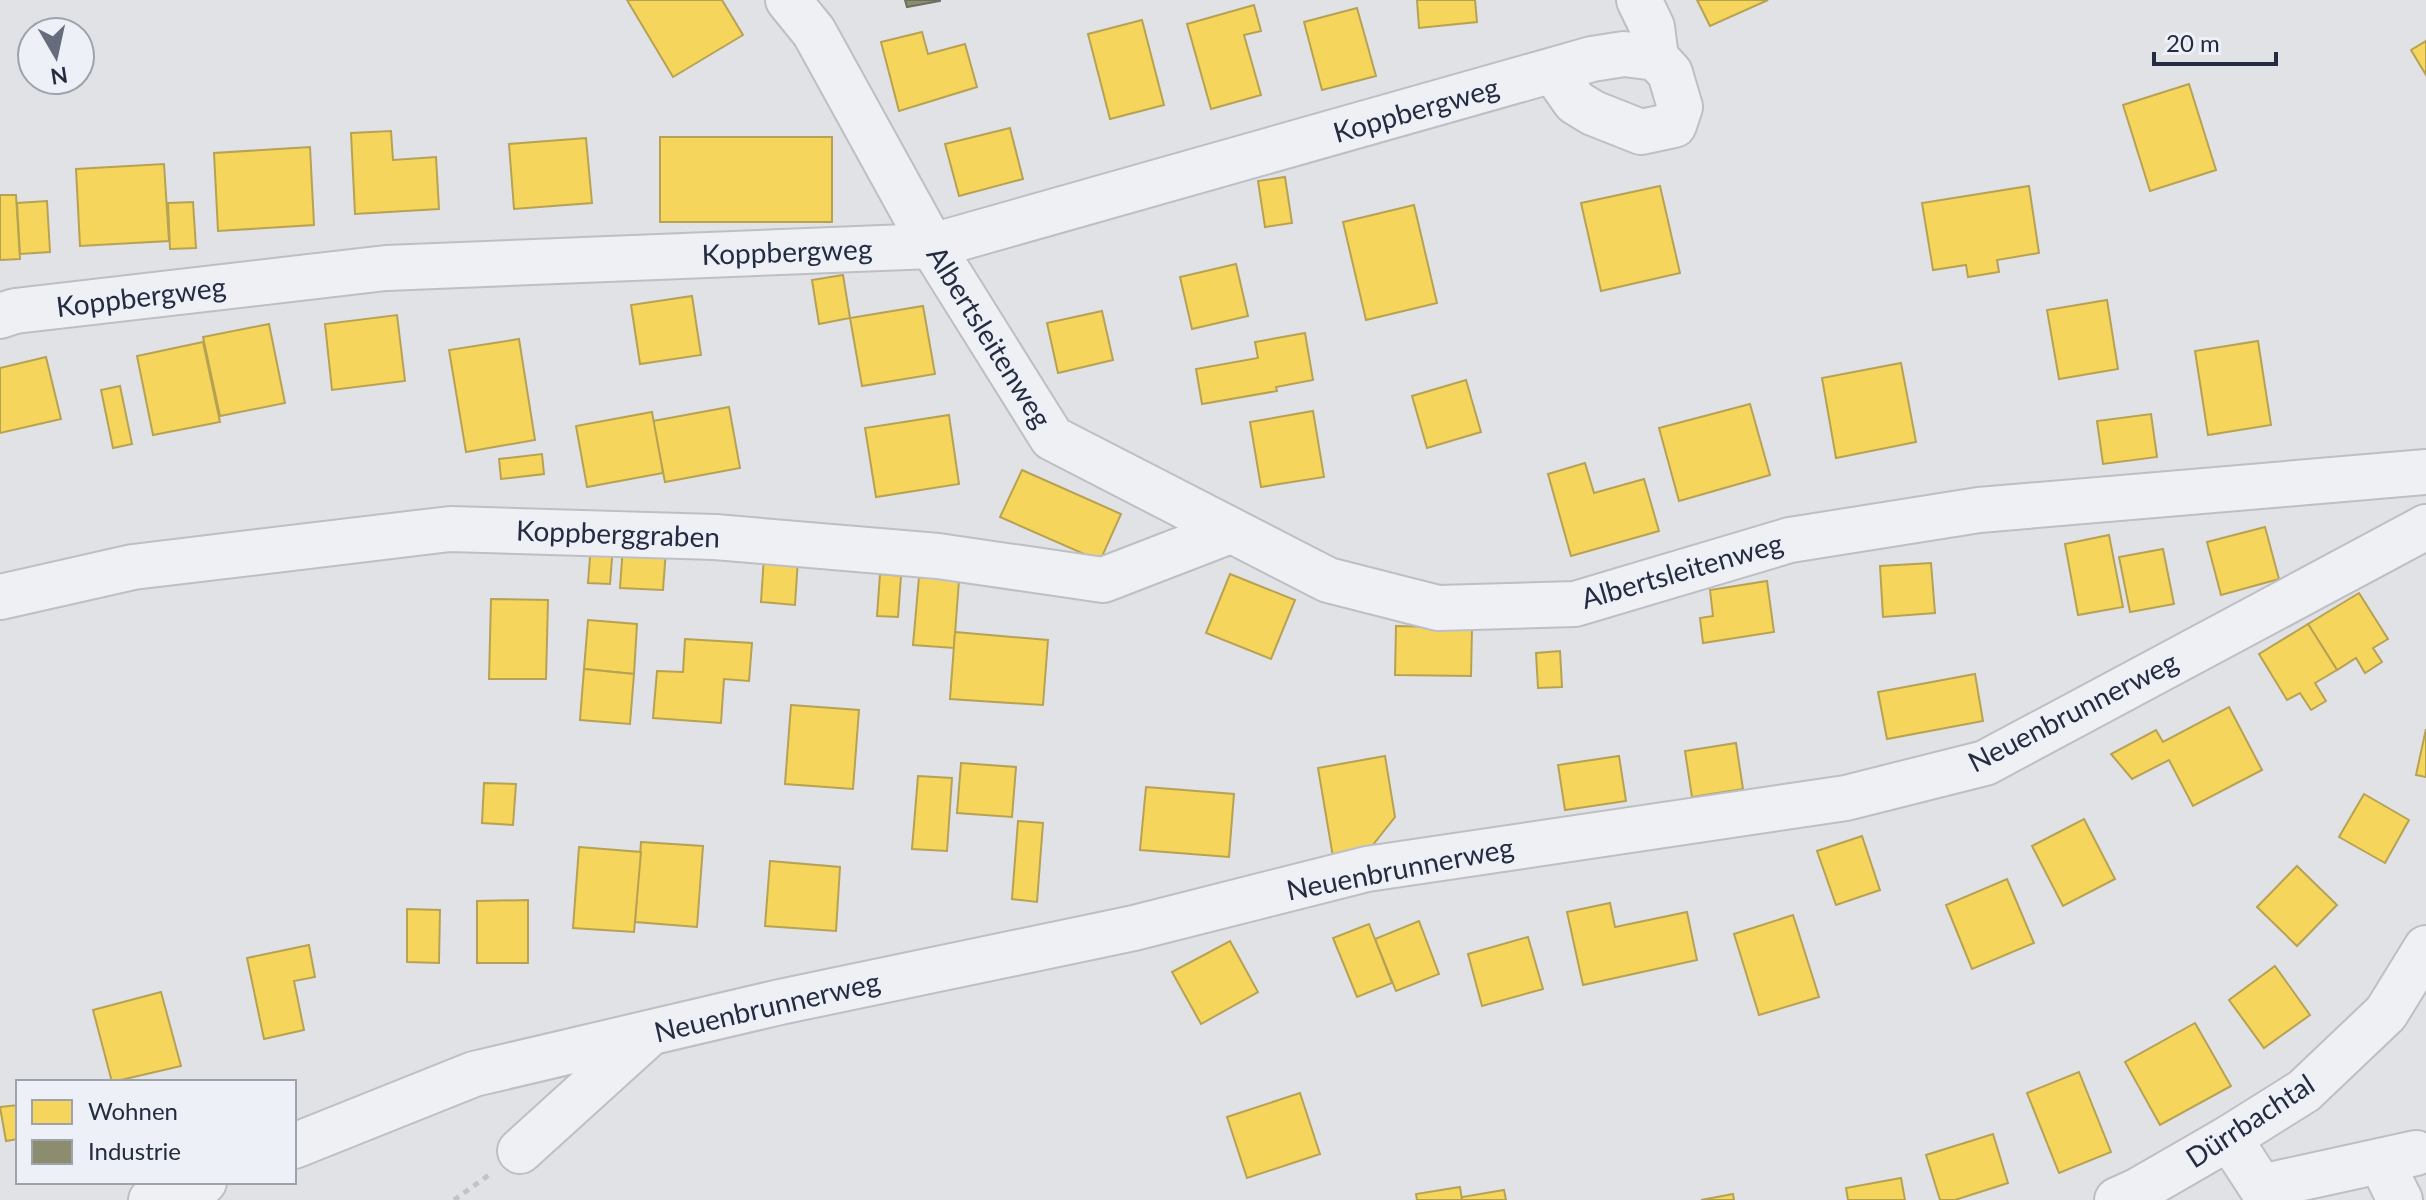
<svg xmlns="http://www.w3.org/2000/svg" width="2426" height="1200" viewBox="0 0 2426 1200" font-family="Lato,sans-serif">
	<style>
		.homes { fill: #f6d55c; stroke: #b7a254; stroke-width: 2 }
		.industry { fill: #8c8c6e; stroke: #6d6f60; stroke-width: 2 }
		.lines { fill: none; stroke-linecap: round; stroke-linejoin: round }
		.minor-casing { stroke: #bdbfc4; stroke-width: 48 }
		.path { stroke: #c2c3c9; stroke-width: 5; stroke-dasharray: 6 6; stroke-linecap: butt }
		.minor { stroke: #eff0f3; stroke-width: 44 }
		.labels { text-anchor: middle; stroke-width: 8; stroke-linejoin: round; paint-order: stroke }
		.street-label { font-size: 28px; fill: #252c41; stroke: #edf0f6 }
	</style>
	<rect width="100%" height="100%" fill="#e0e2e6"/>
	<!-- homes -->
	<g class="homes">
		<polygon points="627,0 722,0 743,35 673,77"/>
		<polygon points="1417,0 1475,0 1477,22 1419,28"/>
		<polygon points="1697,0 1768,0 1710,26"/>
		<polygon points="1254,5 1261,31 1244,35 1261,95 1211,109 1187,24"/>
		<polygon points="1357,8 1376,76 1322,90 1304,22"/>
		<polygon points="1142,20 1164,105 1110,119 1088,34"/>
		<polygon points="922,32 928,54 965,44 977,87 899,111 881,42"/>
		<polygon points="2426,41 2426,75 2411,50"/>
		<polygon points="2189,84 2216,170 2150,191 2123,105"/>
		<polygon points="1010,128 1023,179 959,196 945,144"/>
		<polygon points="391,131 393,160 436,157 439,209 355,214 351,133"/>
		<rect x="660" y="137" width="172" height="85"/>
		<polygon points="586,138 592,203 514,209 509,144"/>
		<polygon points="310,147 314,225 218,231 214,153"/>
		<polygon points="164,164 169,241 80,246 76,169"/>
		<polygon points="1285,177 1292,223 1265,227 1258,181"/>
		<polygon points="1660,186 1680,273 1601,291 1581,203"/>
		<polygon points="2029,186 2039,253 1997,260 1999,272 1968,277 1966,265 1933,270 1922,203"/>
		<polygon points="0,195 16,195 20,259 0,260"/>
		<polygon points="47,201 50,252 20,254 17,203"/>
		<polygon points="193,202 196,248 170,249 168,203"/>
		<polygon points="1414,205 1437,303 1366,320 1343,222"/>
		<polygon points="1236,264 1248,316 1192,329 1180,277"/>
		<polygon points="843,275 850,318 819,324 812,280"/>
		<polygon points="692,296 701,355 640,364 631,305"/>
		<polygon points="2107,300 2118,369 2059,379 2047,310"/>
		<polygon points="923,306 935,374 862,386 850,318"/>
		<polygon points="1102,311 1113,360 1058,373 1047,323"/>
		<polygon points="397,315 405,381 332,390 325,324"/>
		<polygon points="269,324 285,403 220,416 203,337"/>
		<polygon points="1305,333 1313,380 1276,387 1277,391 1202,404 1196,369 1258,358 1255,342"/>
		<polygon points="519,339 535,440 466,452 449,350"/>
		<polygon points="2258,341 2271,425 2208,435 2195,351"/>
		<polygon points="203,342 220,422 153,435 137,356"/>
		<polygon points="46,357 61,419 0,433 0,368"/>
		<polygon points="1901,363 1916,442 1836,458 1822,378"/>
		<polygon points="1466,380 1481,432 1427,448 1412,396"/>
		<polygon points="120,386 132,444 113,448 101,390"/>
		<polygon points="1750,404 1770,475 1679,501 1659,428"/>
		<polygon points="729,407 740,468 665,482 653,421"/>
		<polygon points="1313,411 1324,477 1261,487 1250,422"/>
		<polygon points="652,412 663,473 587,487 576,426"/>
		<polygon points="2151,414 2157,457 2103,464 2097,421"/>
		<polygon points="949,415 959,484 876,497 865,428"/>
		<polygon points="542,454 544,474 501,479 499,459"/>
		<polygon points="1585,463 1594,493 1644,479 1659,531 1571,556 1548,474"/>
		<polygon points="1022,470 1121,514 1100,561 1000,517"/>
		<polygon points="2265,527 2279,579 2221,595 2207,542"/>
		<polygon points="2109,535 2123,607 2078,615 2065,544"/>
		<polygon points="591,544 613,546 610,584 588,583"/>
		<polygon points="623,546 666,549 663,590 620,588"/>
		<polygon points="2163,549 2174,604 2130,612 2119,557"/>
		<polygon points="764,556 798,559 795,605 761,602"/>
		<polygon points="1931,563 1935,613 1883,617 1880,566"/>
		<polygon points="880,574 901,576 898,617 877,616"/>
		<polygon points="1230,574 1295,600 1271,659 1206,633"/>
		<polygon points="919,577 959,580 954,648 913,645"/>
		<polygon points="1767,581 1774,632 1703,643 1700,618 1713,616 1710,590"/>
		<polygon points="2359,593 2388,639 2373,648 2382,662 2365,673 2356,658 2337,670 2308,624"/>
		<polygon points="491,599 548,600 546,679 489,679"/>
		<polygon points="588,620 637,624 634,674 584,669"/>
		<polygon points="2308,624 2337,670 2315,683 2326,701 2311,710 2300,693 2287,700 2259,654"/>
		<polygon points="1396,626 1472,628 1471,676 1395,675"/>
		<polygon points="955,632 1048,640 1043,705 950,699"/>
		<polygon points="685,639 752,643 749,681 724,679 721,723 653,718 657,671 683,672"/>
		<polygon points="1560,651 1562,687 1538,688 1536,653"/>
		<polygon points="584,669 634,674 630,724 580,720"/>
		<polygon points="1975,674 1983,721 1887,739 1878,692"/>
		<polygon points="791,705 859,710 853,789 785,784"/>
		<polygon points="2229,707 2262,770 2193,806 2169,760 2132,779 2111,754 2156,730 2163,742"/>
		<polygon points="2426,729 2426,777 2416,775"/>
		<polygon points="1736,743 1743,789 1692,797 1685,751"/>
		<polygon points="1385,756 1395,817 1368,851 1333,857 1318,768"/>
		<polygon points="1619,756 1626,801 1565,810 1558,765"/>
		<polygon points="961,763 1016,767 1012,817 957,813"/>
		<polygon points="918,776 952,778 947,851 912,849"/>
		<polygon points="484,783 516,784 513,825 482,823"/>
		<polygon points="1146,787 1234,794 1229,857 1140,850"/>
		<polygon points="2364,794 2409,820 2385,863 2339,837"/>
		<polygon points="2084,819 2115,879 2063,906 2032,846"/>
		<polygon points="1018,821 1043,823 1037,902 1012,899"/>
		<polygon points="1862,836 1880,890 1836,905 1817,851"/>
		<polygon points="641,842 703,846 697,927 635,922"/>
		<polygon points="579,847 641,852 634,932 573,928"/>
		<polygon points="770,861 840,867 836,931 765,926"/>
		<polygon points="2297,866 2337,905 2297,946 2257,907"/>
		<polygon points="2007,879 2034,943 1972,969 1946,905"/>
		<polygon points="528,900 528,963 477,963 477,901"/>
		<polygon points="1610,903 1615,927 1687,912 1697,960 1583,985 1567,912"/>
		<polygon points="407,909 440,910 439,963 407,962"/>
		<polygon points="1793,915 1819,997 1759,1015 1734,934"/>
		<polygon points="1419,921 1439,974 1396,991 1375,939"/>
		<polygon points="1369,924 1392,983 1357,997 1333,938"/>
		<polygon points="1528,937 1543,989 1482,1006 1468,954"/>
		<polygon points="1230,941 1258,992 1201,1024 1172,972"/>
		<polygon points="309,945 315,977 294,981 304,1030 264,1039 247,958"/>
		<polygon points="2275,966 2310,1015 2264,1048 2229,1000"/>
		<polygon points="161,992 181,1066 112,1082 93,1010"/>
		<polygon points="2195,1023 2231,1086 2160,1125 2125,1062"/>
		<polygon points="2079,1072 2111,1152 2059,1173 2027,1093"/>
		<polygon points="1300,1093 1320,1154 1247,1178 1227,1117"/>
		<polygon points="18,1105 18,1139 6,1141 0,1107"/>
		<polygon points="1993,1134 2008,1183 1955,1200 1940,1200 1926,1155"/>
		<polygon points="1901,1178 1905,1200 1848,1200 1846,1188"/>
		<polygon points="1460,1187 1462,1200 1417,1200 1416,1194"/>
		<polygon points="1504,1190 1506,1200 1462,1200 1462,1197"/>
		<polygon points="1733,1194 1734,1200 1701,1200"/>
	</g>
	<!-- industry -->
	<polygon class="industry" points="905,0 940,0 940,1 907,7"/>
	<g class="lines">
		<defs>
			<g id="minor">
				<polyline points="788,0 814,32 932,246 1052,438 1328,580 1438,608 1575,604 1790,540 1979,510 2426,472"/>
				<polyline points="1639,0 1652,27 1656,58"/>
				<polyline points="0,316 15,311 386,268 932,246 1592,59 1624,54 1656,58 1670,73 1680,107 1674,125 1641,132 1593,113 1575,102 1554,72"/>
				<polyline points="0,597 133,567 450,529 715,537 938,556 1103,580 1230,531"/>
				<polyline points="2229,1138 2261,1187 2416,1153"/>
				<polyline points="294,1146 474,1074 780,1002 1134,928 1367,869 1846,798 1985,763 2426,527"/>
				<polyline points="520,1151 649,1034"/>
				<polyline points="2381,1162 2400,1200"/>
				<polyline points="151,1200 204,1182"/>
				<polyline points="2117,1200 2137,1191 2229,1138 2304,1091 2386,1013 2426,948"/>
			</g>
		</defs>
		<!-- minor casing -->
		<use href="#minor" class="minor-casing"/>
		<!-- path -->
		<polyline class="path" points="454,1200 489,1175"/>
		<!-- minor -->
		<use href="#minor" class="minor"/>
	</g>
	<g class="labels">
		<!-- street labels -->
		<g class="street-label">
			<text transform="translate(1416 110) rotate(-16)" y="10">Koppbergweg</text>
			<text transform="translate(787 252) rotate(-2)" y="10">Koppbergweg</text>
			<text transform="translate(141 297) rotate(-7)" y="10">Koppbergweg</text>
			<text transform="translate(989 337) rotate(58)" y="10">Albertsleitenweg</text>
			<text transform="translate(618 534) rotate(2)" y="10">Koppberggraben</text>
			<text transform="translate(1682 571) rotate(-16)" y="10">Albertsleitenweg</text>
			<text transform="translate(2073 712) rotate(-27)" y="10">Neuenbrunnerweg</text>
			<text transform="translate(1400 869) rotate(-11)" y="10">Neuenbrunnerweg</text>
			<text transform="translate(767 1007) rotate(-13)" y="10">Neuenbrunnerweg</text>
			<text transform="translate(2250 1121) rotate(-33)" y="10">Dürrbachtal</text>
		</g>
	</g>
	<!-- legend -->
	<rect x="16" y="1080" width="280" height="104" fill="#edf0f6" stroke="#9da2ae" stroke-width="2"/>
	<rect x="32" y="1100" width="40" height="24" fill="#f6d55c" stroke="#9da2ae" stroke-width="2"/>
	<text x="88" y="1120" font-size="24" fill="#252c41">Wohnen</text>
	<rect x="32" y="1140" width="40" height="24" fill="#8c8c6e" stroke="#9da2ae" stroke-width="2"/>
	<text x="88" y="1160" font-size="24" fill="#252c41">Industrie</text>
	<!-- north arrow -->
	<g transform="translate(56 56) rotate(171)"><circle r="38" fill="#edf0f6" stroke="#9da2ae" stroke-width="2"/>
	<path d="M0-6L14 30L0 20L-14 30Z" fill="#666c7b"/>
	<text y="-12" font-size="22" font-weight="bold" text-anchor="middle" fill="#252c41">N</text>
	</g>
	<!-- scale -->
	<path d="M2154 52v12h122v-12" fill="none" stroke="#252c41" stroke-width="4"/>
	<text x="2166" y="52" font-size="24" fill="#252c41" stroke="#edf0f6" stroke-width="6" paint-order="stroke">20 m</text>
</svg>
